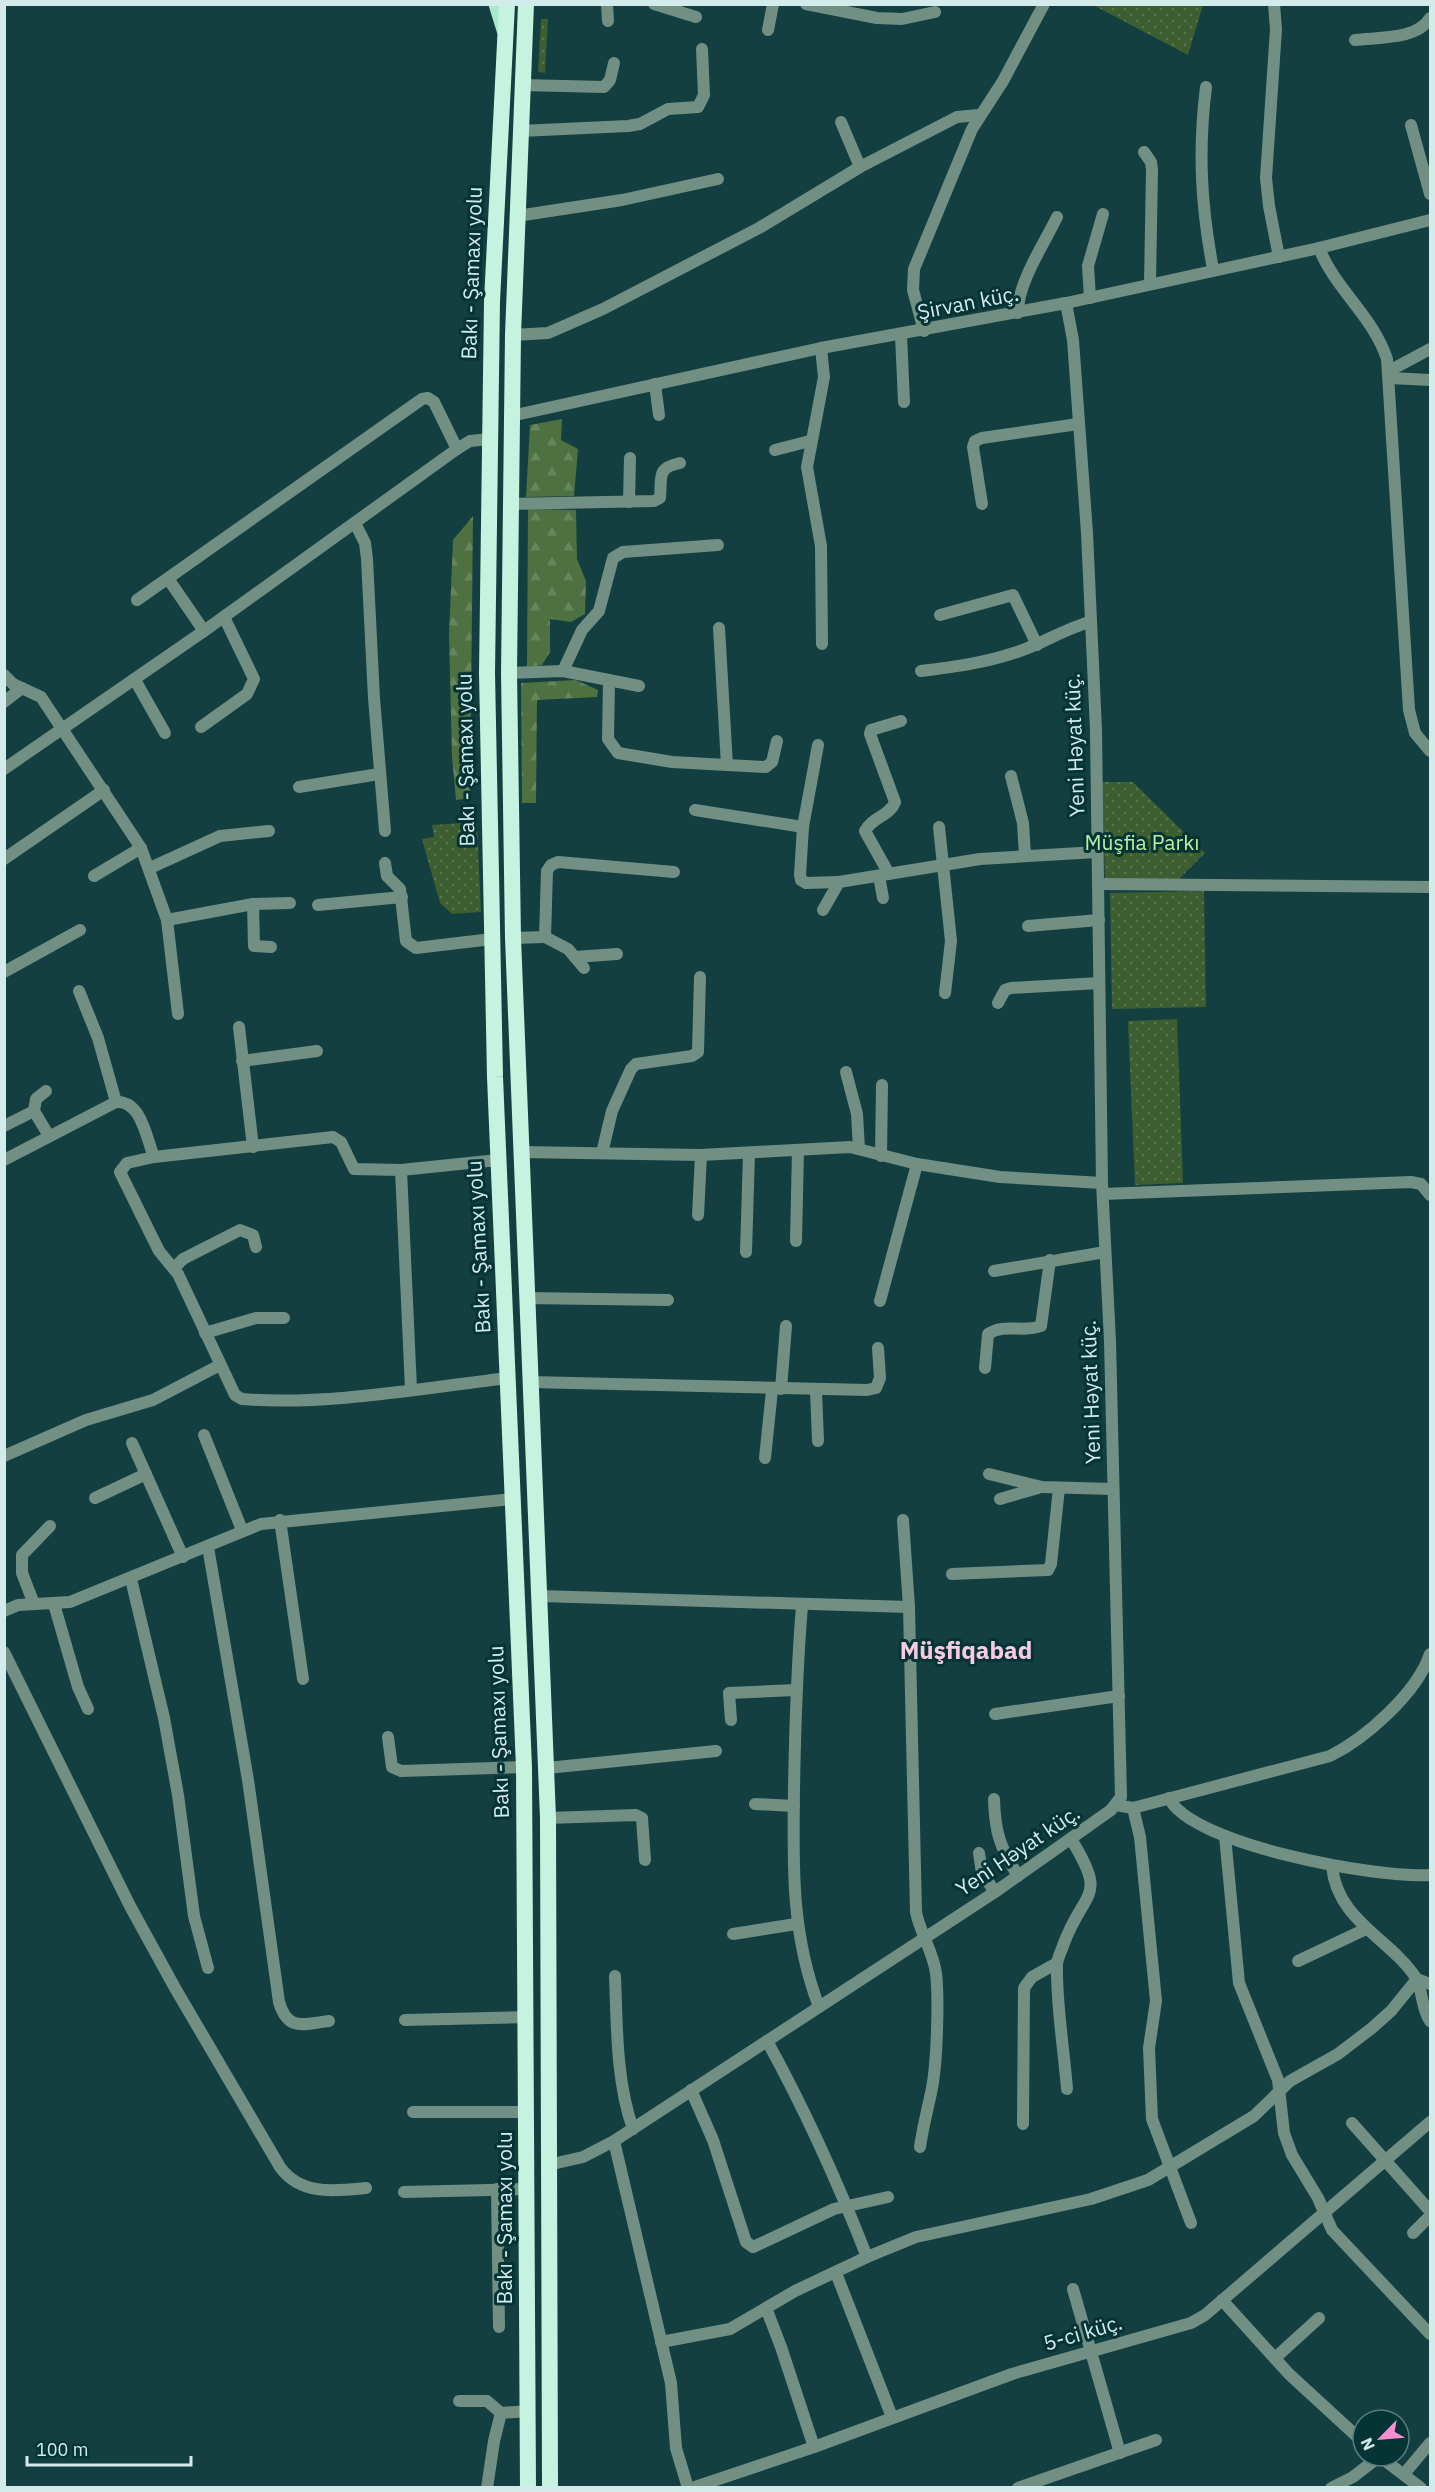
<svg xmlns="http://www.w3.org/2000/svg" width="1435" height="2492" viewBox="0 0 1435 2492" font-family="'IBM Plex Sans',sans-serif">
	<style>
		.grass { fill: url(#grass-dots) }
		.forest { fill: url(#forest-firs) }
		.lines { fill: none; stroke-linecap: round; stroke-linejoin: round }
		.minor { stroke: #728f83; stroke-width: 12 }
		.tertiary { stroke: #728f83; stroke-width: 12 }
		.primary { stroke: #a9e7ce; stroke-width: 15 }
		.trunk { stroke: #c6f3e0; stroke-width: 16 }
		.labels { text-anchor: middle; stroke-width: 6; stroke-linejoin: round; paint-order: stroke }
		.street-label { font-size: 21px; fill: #d4ebeb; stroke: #053435 }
		.park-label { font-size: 21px; fill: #b8f0a5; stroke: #053435 }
		.quarter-label { font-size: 24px; font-weight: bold; fill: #f8cbe3; stroke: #053435 }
	</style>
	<defs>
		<pattern id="grass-dots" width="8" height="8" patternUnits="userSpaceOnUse" patternTransform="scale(1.5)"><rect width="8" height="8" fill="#3c5e30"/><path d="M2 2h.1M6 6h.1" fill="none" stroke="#57754e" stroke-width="1.8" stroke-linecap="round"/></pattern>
		<pattern id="forest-firs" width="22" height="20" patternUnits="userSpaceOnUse" patternTransform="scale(1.5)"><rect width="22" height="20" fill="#4d7140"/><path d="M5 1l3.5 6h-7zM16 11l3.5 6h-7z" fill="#66855c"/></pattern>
	</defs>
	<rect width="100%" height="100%" fill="#133f40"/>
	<!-- grass -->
	<g class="grass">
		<polygon points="1093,5 1093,4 1203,5 1188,55"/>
		<polygon points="541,19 548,19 545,73 538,72"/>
		<polygon points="1102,782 1133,782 1205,853 1179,879 1105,881"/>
		<polygon points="477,822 481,912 452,914 440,903 422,839 434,837 432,825"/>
		<polygon points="1204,891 1206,1007 1112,1009 1110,893"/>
		<polygon points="1177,1019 1183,1183 1135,1185 1128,1021"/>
	</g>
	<!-- forest -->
	<g class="forest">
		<polygon points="562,419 561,440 578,449 574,496 526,497 530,425"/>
		<polygon points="528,509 576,510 577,559 586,581 585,614 571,622 550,619 550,652 542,665 527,667"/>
		<polygon points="473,516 470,798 456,800 452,757 449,635 453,540"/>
		<polygon points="576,680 598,690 597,697 537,700 536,803 522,803 521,683"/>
	</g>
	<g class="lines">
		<!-- minor -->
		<g class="minor">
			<polyline points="607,4 608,21"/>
			<polyline points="654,4 696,17"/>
			<polyline points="806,4 877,18 902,19 935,12"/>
			<polyline points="1274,4 1276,29 1266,178 1269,206 1279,257"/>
			<polyline points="768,30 773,4"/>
			<path d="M1355,40c24,-3 62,0 75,-22"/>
			<polyline points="522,85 604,87 610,80 614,63"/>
			<path d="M1206,87c-8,64 -5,118 7,182"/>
			<polyline points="841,122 860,167"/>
			<polyline points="1411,125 1430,194"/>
			<polyline points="520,131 628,126 640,124 668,109 698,107 704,95 702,49"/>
			<polyline points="1144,152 1151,162 1152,170 1150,283"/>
			<polyline points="517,216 622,200 718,179"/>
			<path d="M1319,248c16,41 54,68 68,111l22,351 6,23 15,18"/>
			<polyline points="1090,298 1088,266 1103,214"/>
			<path d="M1018,313c-1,-29 26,-69 39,-96"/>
			<polyline points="924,331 913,290 914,269 972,129 1003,81 1044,4"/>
			<polyline points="513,335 548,333 603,309 759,228 860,167 957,117 979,115"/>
			<polyline points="901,335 904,402"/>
			<polyline points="821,348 824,377 807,467 821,546 822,644"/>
			<polyline points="1389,371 1430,349"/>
			<polyline points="1390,378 1430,380"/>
			<polyline points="655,384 659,415"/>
			<polyline points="775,450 810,441"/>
			<polyline points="629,502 630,458"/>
			<path d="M510,504l144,-3 6,-3c2,-21 -4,-30 20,-35"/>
			<polyline points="982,504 973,447 975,441 982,438 1078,424"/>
			<polyline points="355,523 365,543 367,559 374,698 385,831"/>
			<polyline points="169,580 204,631"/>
			<polyline points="137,600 422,399 428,398 434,402 457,449"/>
			<polyline points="940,615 1013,595 1037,645"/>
			<polyline points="719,628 727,765"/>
			<polyline points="563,671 582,630 599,611 613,558 623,552 718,545"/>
			<path d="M921,671c32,-4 64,-8 96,-19 25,-8 47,-23 73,-30"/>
			<polyline points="509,673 563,671 639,686"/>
			<polyline points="4,675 13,684 41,697 141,848 167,920 178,1014"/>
			<polyline points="135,680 165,733"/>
			<polyline points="609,681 608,739 618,753 672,762 766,767 772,762 777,741"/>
			<polyline points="4,702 22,688"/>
			<polyline points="201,727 247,694 254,679 224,617"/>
			<polyline points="818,745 803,827 800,875 801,880 806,883 839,882"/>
			<polyline points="4,769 204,631 457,449 470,441 490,439"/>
			<polyline points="1011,776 1023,823 1025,856"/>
			<polyline points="299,787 379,774"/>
			<polyline points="695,810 803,827"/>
			<polyline points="939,827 951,941 945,993"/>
			<polyline points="4,859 104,790"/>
			<polyline points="385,863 387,876 400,889 406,941 416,948 492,939"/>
			<polyline points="150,868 220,836 269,831"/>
			<path d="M889,874l-24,-43c7,-14 25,-15 30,-29l-25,-68 1,-4 30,-9"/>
			<polyline points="94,876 141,848"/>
			<polyline points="879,876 883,898"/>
			<polyline points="1098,884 1430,887"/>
			<polyline points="253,904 254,946 271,947"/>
			<polyline points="318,905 402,897"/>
			<polyline points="823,910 839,882 980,859 1097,852"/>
			<polyline points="167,920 253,904 290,903"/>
			<polyline points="1028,926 1099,920"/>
			<polyline points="545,937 568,949 584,968"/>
			<polyline points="513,938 545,937 547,871 551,865 558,862 674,872"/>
			<polyline points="575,957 617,954"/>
			<polyline points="4,972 80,930"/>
			<polyline points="79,991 98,1038 116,1102"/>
			<polyline points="998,1003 1005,990 1011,988 1099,983"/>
			<polyline points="239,1027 253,1147"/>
			<polyline points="242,1061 317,1051"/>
			<polyline points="846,1072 857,1114 859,1149"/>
			<polyline points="34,1111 36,1099 46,1091"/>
			<polyline points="4,1126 34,1111 49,1136"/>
			<polyline points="520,1152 701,1155 850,1147 917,1164 1000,1177 1102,1183"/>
			<polyline points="602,1153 612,1111 631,1069 636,1064 692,1056 698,1052 700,977"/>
			<polyline points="881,1156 882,1085"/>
			<path d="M4,1160l112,-58c25,-2 30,35 38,55"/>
			<path d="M498,1160l-97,10 -47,-1 -13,-27 -8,-5 -179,20 -27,6 -7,9 39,79 19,23 57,121 7,4c85,7 181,-11 266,-21"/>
			<polyline points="401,1170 411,1389"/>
			<polyline points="1103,1194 1411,1182 1421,1184 1430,1195"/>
			<polyline points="698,1215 701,1155"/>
			<polyline points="796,1241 798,1150"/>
			<polyline points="746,1252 749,1153"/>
			<polyline points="174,1268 183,1259 240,1230 253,1235 256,1247"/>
			<polyline points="994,1271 1105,1252"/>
			<polyline points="526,1298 668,1300"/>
			<polyline points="880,1301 917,1164"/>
			<polyline points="205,1333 256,1318 284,1318"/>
			<path d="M985,1368l3,-34c16,-11 35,-1 53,-8l9,-66"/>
			<polyline points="530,1382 867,1390 876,1388 880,1378 878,1348"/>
			<polyline points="781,1389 786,1326"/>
			<polyline points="816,1391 818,1441"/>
			<polyline points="204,1435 242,1530"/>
			<polyline points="132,1443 183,1557"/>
			<polyline points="4,1456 86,1420 153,1400 220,1365"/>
			<polyline points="765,1458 772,1390"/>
			<polyline points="989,1474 1042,1487 1113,1489"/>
			<polyline points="95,1498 146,1474"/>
			<polyline points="1000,1499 1038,1488"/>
			<polyline points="280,1520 303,1679"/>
			<path d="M903,1520l6,87 7,305c4,21 17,39 20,61 3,26 1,89 -4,115 -4,20 -9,38 -12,59"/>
			<path d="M208,1547l40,233 31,222c9,30 24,22 50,19"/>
			<polyline points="952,1574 1048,1570 1051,1564 1059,1488"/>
			<polyline points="131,1579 164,1718 178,1795 194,1916 208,1968"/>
			<polyline points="540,1596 909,1607"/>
			<polyline points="34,1604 22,1573 22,1555 50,1526"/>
			<polyline points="54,1604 78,1687 88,1709"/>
			<path d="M802,1606c-5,61 -7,122 -8,184 -1,77 -3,143 25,217"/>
			<polyline points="4,1611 18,1605 70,1602 261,1524 513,1499"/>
			<path d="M4,1652l126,254 45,82 105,179c21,29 55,24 86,21"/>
			<polyline points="995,1714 1119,1696"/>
			<polyline points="731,1720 729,1693 795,1690"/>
			<polyline points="388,1737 392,1767 401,1771 524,1767"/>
			<polyline points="547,1768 716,1751"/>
			<path d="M1169,1798c22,47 211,81 261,77"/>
			<path d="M994,1799c1,34 6,48 24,77"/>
			<polyline points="755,1804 794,1806"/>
			<path d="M1116,1805l17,3 197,-52c36,-18 87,-63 100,-102"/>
			<polyline points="1133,1808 1140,1837 1156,2001 1149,2048 1152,2119 1191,2223"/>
			<polyline points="548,1818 636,1815 642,1818 645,1860"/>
			<polyline points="1225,1836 1239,1983 1278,2080 1284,2133 1292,2155 1318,2198 1332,2230 1430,2334"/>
			<polyline points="979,1853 982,1873 995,1892"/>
			<path d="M1332,1866c5,55 58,72 84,112 7,13 5,30 14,43"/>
			<polyline points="733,1934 796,1924"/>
			<polyline points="1298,1961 1366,1929"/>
			<path d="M615,1976c2,50 1,105 18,153"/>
			<polyline points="405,2020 526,2017"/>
			<path d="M767,2041c38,69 71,142 100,216"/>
			<path d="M1067,2089c-3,-39 -11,-86 -10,-124 0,-7 5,-15 7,-22 21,-55 44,-44 7,-104"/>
			<polyline points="691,2090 713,2140 746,2242 753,2247 834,2209 888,2197"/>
			<polyline points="413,2112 527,2112"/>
			<polyline points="1352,2123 1430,2211"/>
			<polyline points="1023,2124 1024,1988 1032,1977 1057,1963"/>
			<polyline points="614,2141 671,2383 676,2448 688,2488"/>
			<polyline points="497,2189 499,2327"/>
			<polyline points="404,2192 527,2189"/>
			<polyline points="1413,2233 1430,2216"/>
			<polyline points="836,2273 892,2417"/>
			<polyline points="1073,2289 1120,2453"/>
			<polyline points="1222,2300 1289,2374 1363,2442"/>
			<polyline points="766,2308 781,2347 814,2447"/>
			<polyline points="661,2342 730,2329 795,2291 867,2257 916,2237 1091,2199 1148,2180 1254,2116 1290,2081 1338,2054 1372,2028 1391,2011 1417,1979 1430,1984"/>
			<polyline points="1275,2358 1319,2318"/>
			<polyline points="459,2401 487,2401 501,2413"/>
			<polyline points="1379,2456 1421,2488"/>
			<polyline points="1404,2474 1430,2443"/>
			<polyline points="487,2488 494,2441 501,2413 528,2411"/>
			<polyline points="692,2488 814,2447 1012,2374 1191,2323 1205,2315 1430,2122"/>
			<polyline points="1018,2488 1156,2440"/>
			<polyline points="1331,2488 1353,2477 1380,2456"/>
		</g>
		<!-- tertiary -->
		<g class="tertiary">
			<polyline points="511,416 821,348 1066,303 1319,248 1430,220"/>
			<polyline points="548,2165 583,2157 614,2141 995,1892 1111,1810 1121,1797 1110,1341 1102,1183 1096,730 1087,533 1073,340 1066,303"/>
		</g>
		<!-- primary -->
		<polyline class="primary" points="496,4 504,30"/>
		<!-- trunk -->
		<g class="trunk">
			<polyline points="507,4 492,301 487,673 495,1077 524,1767 528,2488"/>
			<polyline points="526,4 513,335 509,673 513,938 548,1818 550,2488"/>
		</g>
	</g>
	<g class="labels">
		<!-- street labels -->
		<g class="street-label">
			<text transform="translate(472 273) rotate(-88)" y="7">Bakı - Şamaxı yolu</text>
			<text transform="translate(968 303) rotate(-11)" y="7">Şirvan küç.</text>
			<text transform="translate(1075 745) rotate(-92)" y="7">Yeni Həyat küç.</text>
			<text transform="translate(466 760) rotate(-91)" y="7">Bakı - Şamaxı yolu</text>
			<text transform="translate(479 1247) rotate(-93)" y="7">Bakı - Şamaxı yolu</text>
			<text transform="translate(1091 1392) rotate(-92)" y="7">Yeni Həyat küç.</text>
			<text transform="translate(499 1732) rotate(-92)" y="7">Bakı - Şamaxı yolu</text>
			<text transform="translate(1018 1851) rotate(-34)" y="7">Yeni Həyat küç.</text>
			<text transform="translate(505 2218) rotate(-90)" y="7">Bakı - Şamaxı yolu</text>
			<text transform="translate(1083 2333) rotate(-16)" y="7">5-ci küç.</text>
		</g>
		<!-- park labels -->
		<g class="park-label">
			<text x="1142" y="850">Müşfia Parkı</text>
		</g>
		<!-- quarter labels -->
		<g class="quarter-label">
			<text x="966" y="1659">Müşfiqabad</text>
		</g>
	</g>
	<!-- border -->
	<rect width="1435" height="2492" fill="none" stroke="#d4ebeb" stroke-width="12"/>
	<!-- north arrow -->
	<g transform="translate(1381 2438) rotate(245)"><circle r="28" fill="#053435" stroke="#587d7e" stroke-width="1.5"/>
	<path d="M0-4.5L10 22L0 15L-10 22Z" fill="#f790cd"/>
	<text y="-9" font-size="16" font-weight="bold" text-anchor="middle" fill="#d4ebeb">N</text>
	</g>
	<!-- scale -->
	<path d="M27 2456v9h164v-9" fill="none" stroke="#d4ebeb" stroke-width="3"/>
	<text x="36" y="2456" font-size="18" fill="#d4ebeb" stroke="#053435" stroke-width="4.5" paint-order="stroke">100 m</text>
</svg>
